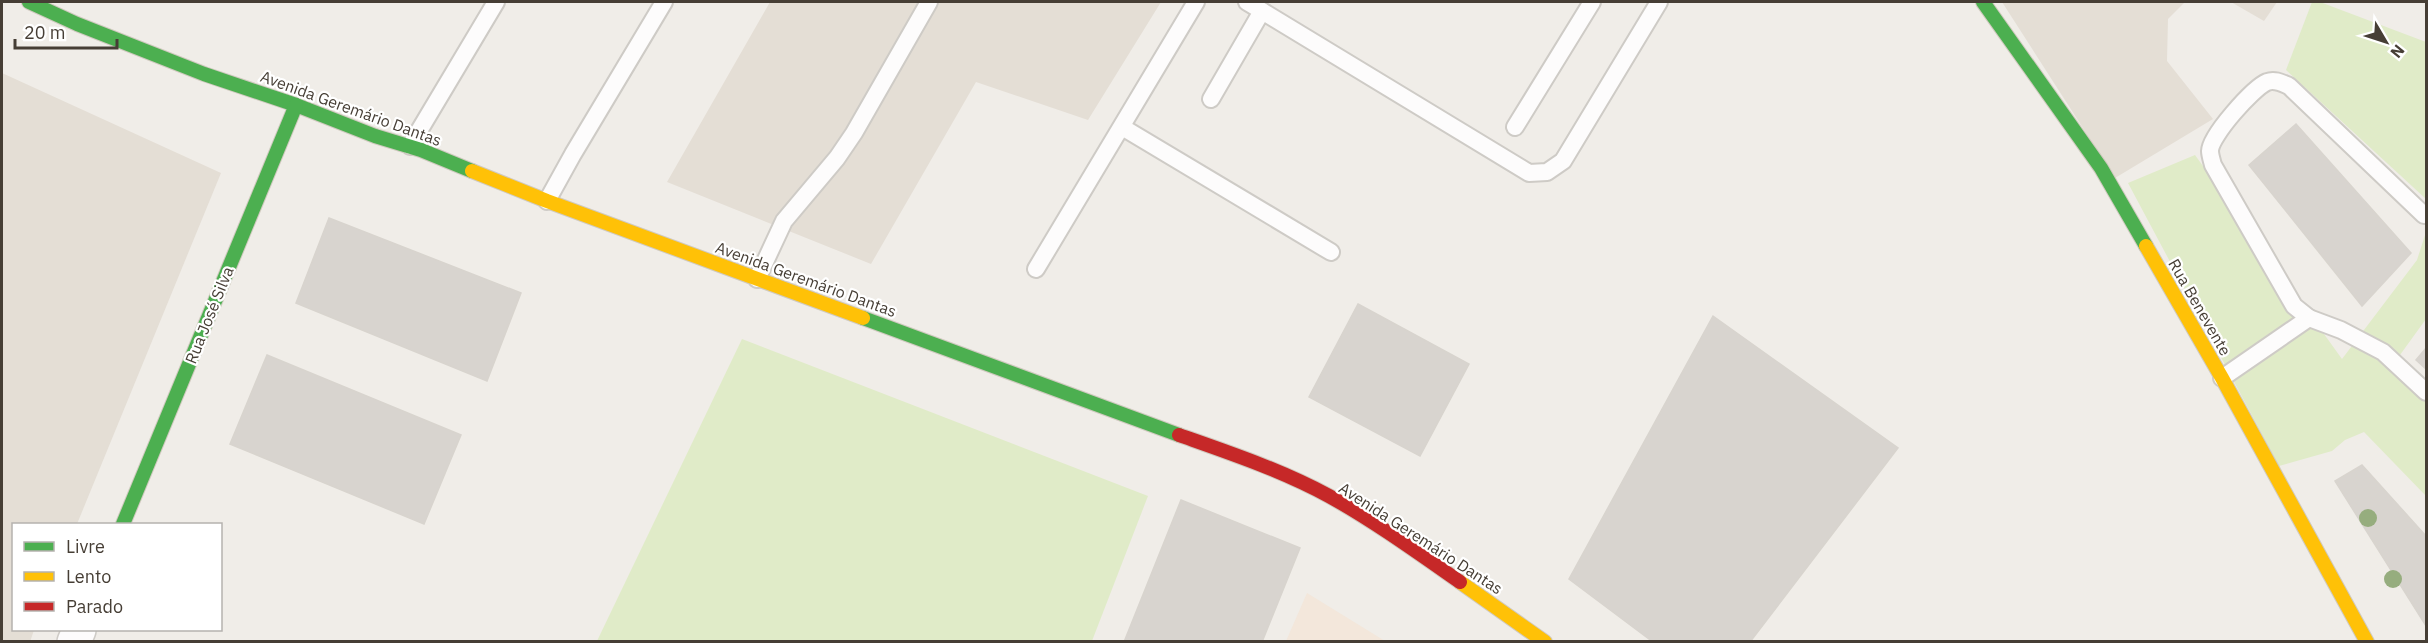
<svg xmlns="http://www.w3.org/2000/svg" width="2428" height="643" viewBox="0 0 2428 643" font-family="'IBM Plex Sans',sans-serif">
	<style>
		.residential { fill: #e4ded5 }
		.commercial { fill: #f3e7db }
		.green { fill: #e0ebc8 }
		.building { fill: #d8d4cf; stroke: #d8d4ce; stroke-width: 1.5 }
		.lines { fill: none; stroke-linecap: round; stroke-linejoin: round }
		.lane-casing { stroke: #cecbc6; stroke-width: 20 }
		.street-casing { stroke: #cecbc6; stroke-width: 36 }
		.fast-casing { stroke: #d0cabf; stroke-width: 16 }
		.slow-casing { stroke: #d0cabf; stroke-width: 16 }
		.jam-casing { stroke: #d0cabf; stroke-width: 16 }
		.lane { stroke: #fdfcfc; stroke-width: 16 }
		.street { stroke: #fdfcfc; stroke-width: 33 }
		.fast { stroke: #4caf50; stroke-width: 14 }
		.slow { stroke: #ffc107; stroke-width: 14 }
		.jam { stroke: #c62828; stroke-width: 14 }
		.tree { fill: #96ad7e }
		.labels { text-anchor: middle; stroke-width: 4.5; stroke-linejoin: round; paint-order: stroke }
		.street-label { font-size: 16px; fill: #463e35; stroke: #fff }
	</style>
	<rect width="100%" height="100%" fill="#f0ede8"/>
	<!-- residential -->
	<g class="residential">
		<polygon points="770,2 1161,2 1088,120 976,82 871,264 667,182"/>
		<polygon points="2002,2 2185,2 2168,19 2167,61 2213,119 2115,178"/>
		<polygon points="2231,2 2277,2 2264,21"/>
		<polygon points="2,73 221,173 77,524 14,524 14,630 34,630 30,642 2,641"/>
	</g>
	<!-- commercial -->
	<polygon class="commercial" points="1307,593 1385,641 1286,641"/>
	<!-- green -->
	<g class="green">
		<polygon points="2312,2 2320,2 2426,42 2426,199 2286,70"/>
		<polygon points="2195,155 2342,359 2417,260 2426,232 2426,319 2392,366 2426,400 2426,496 2364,432 2345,440 2332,451 2279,466 2128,183"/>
		<polygon points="742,339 1148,496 1092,641 597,641"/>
	</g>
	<!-- building -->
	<g class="building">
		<polygon points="2296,124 2411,253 2362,306 2249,165"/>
		<polygon points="329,218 521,293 487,381 296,303"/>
		<polygon points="1358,304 1469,364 1420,456 1309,397"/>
		<polygon points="1713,316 1898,448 1750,642 1653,642 1569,579"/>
		<polygon points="2426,348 2426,369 2416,360"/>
		<polygon points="267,355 461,435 424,524 230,444"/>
		<polygon points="2362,465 2426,536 2426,626 2335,481"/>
		<polygon points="1181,500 1300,548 1262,642 1124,642"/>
	</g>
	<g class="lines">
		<defs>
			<g id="lane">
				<polyline points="1247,2 1262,11"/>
				<polyline points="1211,99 1262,11 1529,173 1547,172 1563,161 1659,2"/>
				<polyline points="1122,127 1331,252"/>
				<polyline points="1515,127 1592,2"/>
				<polyline points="410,146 496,2"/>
				<polyline points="547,201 573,154 664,2"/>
				<polyline points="1036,269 1196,2"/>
				<polyline points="757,279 784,221 837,158 854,133 929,2"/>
				<polyline points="2309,318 2341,330 2383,352 2426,392"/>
				<path d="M2222,378l87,-60 -15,-12 -81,-141c-1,-4 -3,-10 -3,-14 0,-15 43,-63 57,-69 8,-3 15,1 22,4l135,129"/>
			</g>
			<polyline id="street" points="74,642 79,630"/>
			<g id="fast">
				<polyline points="29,2 77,24 204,74 296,105 375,136 421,150 472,171"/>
				<polyline points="1983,2 2101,168 2146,246"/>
				<polyline points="863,318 1179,435"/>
				<polyline points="123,524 296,105"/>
			</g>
			<g id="slow">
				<polyline points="472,171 547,201 863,318"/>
				<polyline points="2146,246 2222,378 2367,642"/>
				<polyline points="1460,582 1545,642"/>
			</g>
			<path id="jam" d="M1179,435c51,18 102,35 150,61 45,25 88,56 131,86"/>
		</defs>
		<!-- lane casing -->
		<use href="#lane" class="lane-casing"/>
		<!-- street casing -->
		<use href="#street" class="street-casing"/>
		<!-- fast casing -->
		<use href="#fast" class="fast-casing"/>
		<!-- slow casing -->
		<use href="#slow" class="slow-casing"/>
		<!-- jam casing -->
		<use href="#jam" class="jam-casing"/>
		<!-- lane -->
		<use href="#lane" class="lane"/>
		<!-- street -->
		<use href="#street" class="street"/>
		<!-- fast -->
		<use href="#fast" class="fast"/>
		<!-- slow -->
		<use href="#slow" class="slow"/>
		<!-- jam -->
		<use href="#jam" class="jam"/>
	</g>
	<!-- trees -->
	<g class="tree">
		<circle cx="2368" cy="518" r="9"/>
		<circle cx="2393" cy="579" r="9"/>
	</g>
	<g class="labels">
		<!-- street labels -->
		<g class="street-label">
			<text transform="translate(351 108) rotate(20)" y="6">Avenida Geremário Dantas</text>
			<text transform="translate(806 279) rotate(20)" y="6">Avenida Geremário Dantas</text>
			<text transform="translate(2200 307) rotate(60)" y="6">Rua Benevente</text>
			<text transform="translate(209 315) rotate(-68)" y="6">Rua José Silva</text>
			<text transform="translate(1421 538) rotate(33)" y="6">Avenida Geremário Dantas</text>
		</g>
	</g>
	<!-- border -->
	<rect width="2428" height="643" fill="none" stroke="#463e35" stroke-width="6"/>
	<!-- legend -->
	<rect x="12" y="523" width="210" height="108" fill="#ffffff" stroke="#b5b2ae" stroke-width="1.5"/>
	<rect x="24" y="542" width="30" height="9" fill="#4caf50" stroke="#b5b2ae" stroke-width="1.5"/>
	<text x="66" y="553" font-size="18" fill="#463e35">Livre</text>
	<rect x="24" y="572" width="30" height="9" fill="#ffc107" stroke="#b5b2ae" stroke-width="1.5"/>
	<text x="66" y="583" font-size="18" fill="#463e35">Lento</text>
	<rect x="24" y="602" width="30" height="9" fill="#c62828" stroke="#b5b2ae" stroke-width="1.5"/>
	<text x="66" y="613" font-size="18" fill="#463e35">Parado</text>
	<!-- north arrow -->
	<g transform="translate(2386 42) rotate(129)" stroke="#ffffff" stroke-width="4.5" paint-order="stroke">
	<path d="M0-4.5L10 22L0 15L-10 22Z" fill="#463e35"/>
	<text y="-9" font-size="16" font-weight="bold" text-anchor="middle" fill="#463e35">N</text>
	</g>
	<!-- scale -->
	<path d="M15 39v9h102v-9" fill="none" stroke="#463e35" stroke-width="3"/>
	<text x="24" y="39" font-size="18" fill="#463e35" stroke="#ffffff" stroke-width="4.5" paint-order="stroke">20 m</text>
</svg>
